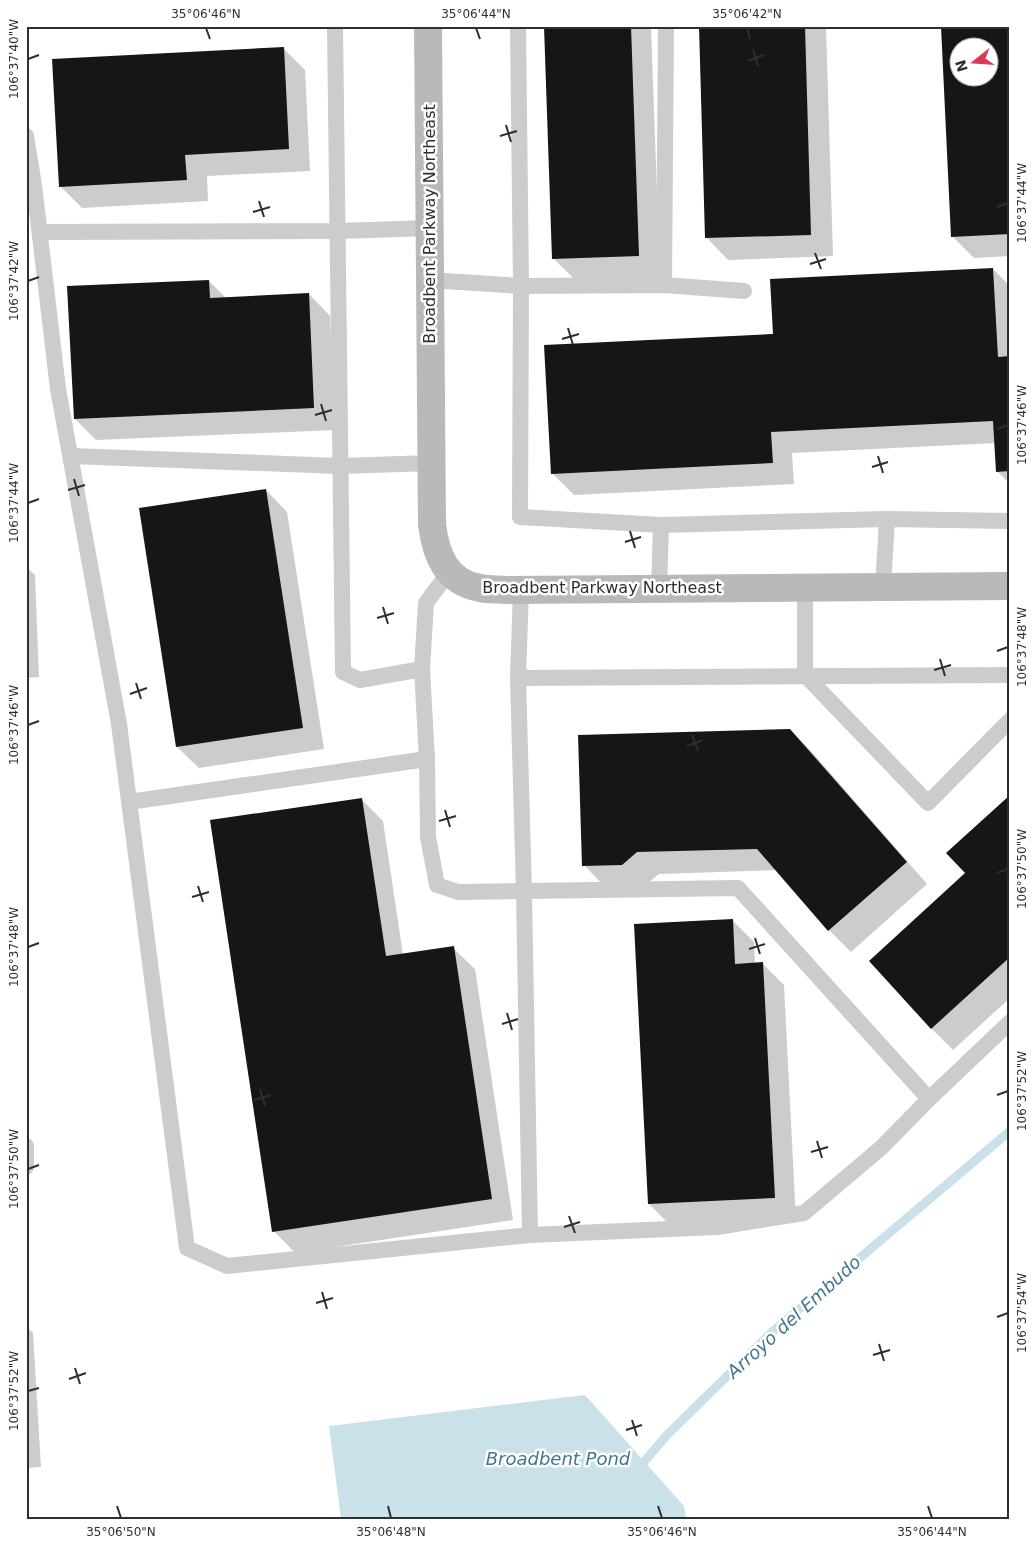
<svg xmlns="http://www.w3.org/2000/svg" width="1036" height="1545" viewBox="0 0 1036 1545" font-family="'DejaVu Sans',sans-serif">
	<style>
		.water { fill: #cae1ea }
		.shadow { fill: #0003; fill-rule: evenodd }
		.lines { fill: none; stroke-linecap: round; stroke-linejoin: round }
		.stream { stroke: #cae1ea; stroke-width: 9 }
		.building { fill: #161616; fill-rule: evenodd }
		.lane { stroke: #ccc; stroke-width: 16 }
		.secondary { stroke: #b9b9b9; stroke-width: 28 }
		.ticks { fill: none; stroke: #2f2f2f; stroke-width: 2 }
		.labels { text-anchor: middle; stroke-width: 5; stroke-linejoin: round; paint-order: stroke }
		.street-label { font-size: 16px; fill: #2f2f2f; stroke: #fff }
		.water-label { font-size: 18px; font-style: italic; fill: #40778d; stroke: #fff }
		.neatline { fill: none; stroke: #2f2f2f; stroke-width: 2 }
		.ticks-label { font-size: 12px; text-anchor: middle; fill: #2f2f2f }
	</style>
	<rect width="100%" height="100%" fill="#fff"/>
	<!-- water -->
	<polygon class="water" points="585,1395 684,1506 686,1519 341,1519 329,1426"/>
	<!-- shadow -->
	<g class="shadow">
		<polygon points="545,26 651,26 660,277 575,280 553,258"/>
		<polygon points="700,26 826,26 833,256 728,260 707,238"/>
		<path d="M942,26h68v230l-36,2 -22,-22zM958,48h30v30h-30z"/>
		<polygon points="283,48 305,70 310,171 207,176 208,201 82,208 60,186"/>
		<polygon points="993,269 1010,286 1010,484 997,471 996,443 792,453 794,484 574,495 552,473 774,335"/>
		<polygon points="209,281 226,298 309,294 330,316 335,430 96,440 75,419"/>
		<polygon points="26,437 27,438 29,562 26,562"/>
		<polygon points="266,490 287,512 324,749 199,768 177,747"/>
		<polygon points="26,567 35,575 39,677 26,678"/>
		<polygon points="790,730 812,752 927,884 851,952 829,930 777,870 659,874 644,886 605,887 584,865"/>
		<polygon points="1010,797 1010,998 953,1050 931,1028 967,873"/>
		<polygon points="361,799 383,821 403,955 453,948 475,969 513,1220 295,1253 274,1231"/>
		<polygon points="732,920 754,942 755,964 762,963 784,985 796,1220 671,1226 649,1204"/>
		<polygon points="26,1326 33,1333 41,1467 26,1468"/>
	</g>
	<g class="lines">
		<!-- stream -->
		<polyline class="stream" points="637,1470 667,1435 771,1333 1010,1131"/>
	</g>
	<!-- building -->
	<g class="building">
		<polygon points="544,26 631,26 639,256 552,259"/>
		<polygon points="699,26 805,26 811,235 705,238"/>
		<path d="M941,26h69v208l-59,3zM958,48h30v30h-30z"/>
		<polygon points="284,47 289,149 185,155 187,180 59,187 52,59"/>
		<polygon points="993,268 998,357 1010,356 1010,471 996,472 993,421 771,432 773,463 551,474 544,345 773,334 770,279"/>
		<polygon points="209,280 210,298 309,293 314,408 74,419 67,286"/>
		<polygon points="266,489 303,728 176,747 139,508"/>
		<polygon points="790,729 907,862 828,931 757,849 637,852 622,865 582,866 578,735"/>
		<polygon points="1010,795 1010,957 931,1029 869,961 965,873 946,853"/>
		<polygon points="362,798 386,956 454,946 492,1199 272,1232 210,820"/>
		<polygon points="733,919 735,964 763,962 775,1198 648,1204 634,924"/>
	</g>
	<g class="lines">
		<!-- lane -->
		<g class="lane">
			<polyline points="335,26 343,672 360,680 422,669"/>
			<polyline points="518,26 521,286 520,517 661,525 887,519 1010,521"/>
			<polyline points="26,136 34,185 58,389 119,724 187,1248 227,1266 530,1235"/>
			<polyline points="40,232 339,231 430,228"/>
			<polyline points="430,280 521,286 664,285 744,291"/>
			<polyline points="664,285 666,26"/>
			<polyline points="71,456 340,466 431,463"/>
			<polyline points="449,572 426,603 422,669 427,759 428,837 437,885 458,892 738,888 929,1099"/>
			<polyline points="805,587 805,675 928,803 1010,720"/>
			<polyline points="883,587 887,519"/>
			<polyline points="659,588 661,525"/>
			<polyline points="521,590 518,678 524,892 530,1235 717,1227 804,1213 881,1148 929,1099 1010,1022"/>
			<polyline points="518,678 1010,675"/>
			<polyline points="129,802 427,759"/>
			<polyline points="26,1146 26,1167"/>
		</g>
		<!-- secondary -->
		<path class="secondary" d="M428,26l4,499c4,30 14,57 48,63 9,2 19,1 28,2l502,-4"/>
	</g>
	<!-- ticks -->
	<path class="ticks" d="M206,28l4,11M476,28l4,11M747,28l3,11M753,50l5,16M28,59l11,-4M748,61l16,-6M506,125l5,17M500,136l17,-5M259,201l5,16M997,207l11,-4M253,212l17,-5M815,253l6,16M810,264l16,-5M28,281l11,-4M568,328l5,17M562,339l17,-5M321,404l5,17M315,415l17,-5M997,429l11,-4M878,456l5,17M872,467l16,-5M74,479l5,17M68,490l17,-5M28,503l11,-4M630,531l5,17M625,542l16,-5M383,607l5,17M377,618l17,-5M997,651l11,-4M940,659l5,17M934,670l17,-5M136,683l5,16M130,694l17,-6M28,725l11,-4M692,735l6,16M687,746l16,-6M445,810l5,17M439,821l17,-5M997,873l11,-4M198,886l5,16M192,897l17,-5M755,938l5,16M28,947l11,-4M749,949l16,-5M507,1013l5,17M502,1024l16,-5M260,1089l5,17M997,1095l11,-4M254,1100l17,-5M817,1141l5,17M811,1152l17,-5M28,1169l11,-4M569,1216l6,17M564,1227l16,-5M322,1292l5,17M316,1303l17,-5M997,1317l11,-4M879,1344l5,17M873,1355l17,-5M75,1368l5,16M69,1379l17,-6M28,1391l11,-3M632,1420l5,16M626,1430l16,-5M117,1506l4,12M388,1506l3,12M658,1506l4,12M928,1506l4,12"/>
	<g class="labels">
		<!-- street labels -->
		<g class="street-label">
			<text transform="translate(429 224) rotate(-90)" y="6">Broadbent Parkway Northeast</text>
			<text x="602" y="593">Broadbent Parkway Northeast</text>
		</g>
		<!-- water labels -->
		<g class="water-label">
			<text transform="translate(794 1317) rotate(-42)" y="6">Arroyo del Embudo</text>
			<text x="558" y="1465">Broadbent Pond</text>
		</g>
	</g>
	<!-- border -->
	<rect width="1036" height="1545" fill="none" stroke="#ffffff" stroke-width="55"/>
	<!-- north arrow -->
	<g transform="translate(974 62) rotate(253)"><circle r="24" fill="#ffffff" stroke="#acacac"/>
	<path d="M0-4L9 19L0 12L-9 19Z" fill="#dd3956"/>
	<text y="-8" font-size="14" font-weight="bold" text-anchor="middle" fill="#2f2f2f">N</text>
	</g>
	<rect x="28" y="28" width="980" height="1490" class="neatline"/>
	<g class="ticks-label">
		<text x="206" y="18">35°06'46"N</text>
		<text x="476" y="18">35°06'44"N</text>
		<text x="747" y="18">35°06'42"N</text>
		<text transform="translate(14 59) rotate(-90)" y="4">106°37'40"W</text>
		<text transform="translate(1022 203) rotate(-90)" y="4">106°37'44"W</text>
		<text transform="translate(14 281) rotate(-90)" y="4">106°37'42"W</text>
		<text transform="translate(1022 425) rotate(-90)" y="4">106°37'46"W</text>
		<text transform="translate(14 503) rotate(-90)" y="4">106°37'44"W</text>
		<text transform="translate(1022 647) rotate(-90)" y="4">106°37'48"W</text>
		<text transform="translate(14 725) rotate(-90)" y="4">106°37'46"W</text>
		<text transform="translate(1022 869) rotate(-90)" y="4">106°37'50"W</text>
		<text transform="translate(14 947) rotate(-90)" y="4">106°37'48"W</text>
		<text transform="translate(1022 1091) rotate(-90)" y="4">106°37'52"W</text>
		<text transform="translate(14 1169) rotate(-90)" y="4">106°37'50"W</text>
		<text transform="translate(1022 1313) rotate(-90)" y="4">106°37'54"W</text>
		<text transform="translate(14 1391) rotate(-90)" y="4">106°37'52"W</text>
		<text x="121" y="1536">35°06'50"N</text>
		<text x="391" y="1536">35°06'48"N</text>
		<text x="662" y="1536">35°06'46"N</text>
		<text x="932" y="1536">35°06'44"N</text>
	</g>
</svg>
